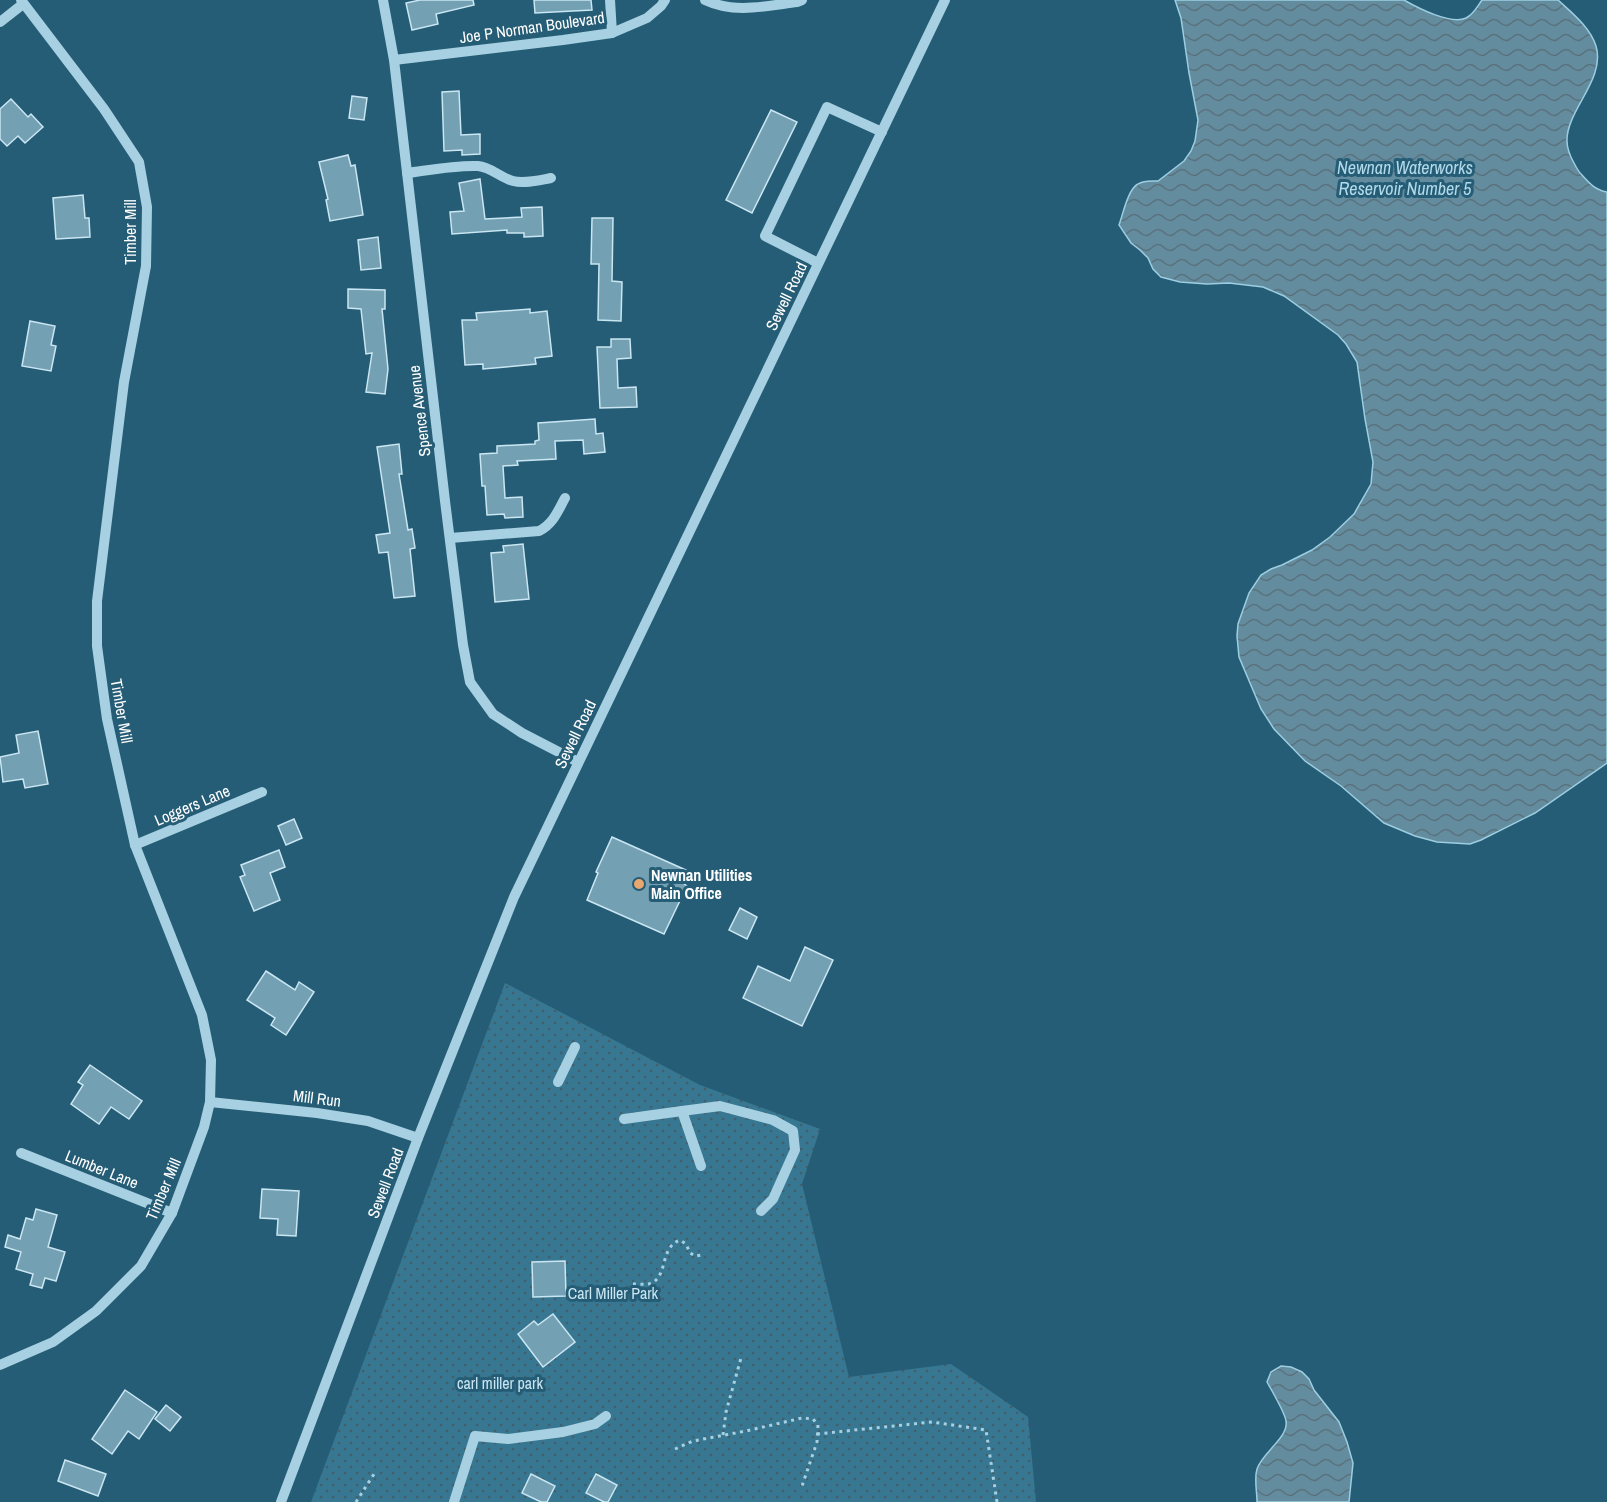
<svg xmlns="http://www.w3.org/2000/svg" width="1607" height="1502" viewBox="0 0 1607 1502" font-family="'Archivo Narrow',sans-serif">
	<style>
		.park { fill: url(#park-dots) }
		.water { fill: url(#water-waves); stroke: #9ccee2; stroke-width: 1.5 }
		.building { fill: #73a0b3; stroke: #c9e6f2; stroke-width: 1.5 }
		.lines { fill: none; stroke-linecap: round; stroke-linejoin: round }
		.path { stroke: #a7d1e2; stroke-width: 3; stroke-dasharray: 3 4.5; stroke-linecap: butt }
		.minor { stroke: #a7d1e2; stroke-width: 10 }
		.poi-dot { fill: #eaa76d; stroke: #265d76; stroke-width: 2 }
		.labels { text-anchor: middle; stroke-width: 6; stroke-linejoin: round; paint-order: stroke }
		.street-label { font-size: 16px; fill: #fff; stroke: #265d76 }
		.poi-label { font-size: 16px; font-weight: bold; fill: #fff; stroke: #265d76; text-anchor: start }
		.park-label { font-size: 16px; fill: #c9e6f2; stroke: #265d76 }
		.water-label { font-size: 18px; font-style: italic; fill: #b2daea; stroke: #265d76 }
	</style>
	<defs>
		<pattern id="park-dots" width="8" height="8" patternUnits="userSpaceOnUse" patternTransform="scale(1.5)"><rect width="8" height="8" fill="#377791"/><path d="M2 2h.1M6 6h.1" fill="none" stroke="#435f6b" stroke-width="1.8" stroke-linecap="round"/></pattern>
		<pattern id="water-waves" width="16" height="10" patternUnits="userSpaceOnUse" patternTransform="scale(1.5)"><rect width="16" height="10" fill="#638c9e"/><path d="M0 5q4-4 8 0t8 0" fill="none" stroke="#5a727d"/></pattern>
	</defs>
	<rect width="100%" height="100%" fill="#265d76"/>
	<!-- park -->
	<polygon class="park" points="505,983 700,1085 820,1129 802,1184 849,1377 951,1364 1028,1417 1036,1502 311,1502"/>
	<!-- water -->
	<g class="water">
		<path d="M1175,0h229c14,8 47,25 62,18 8,-4 11,-11 16,-18h76c14,13 32,27 38,46 10,33 -30,65 -29,95 0,8 3,15 7,22 2,4 4,8 7,11 8,9 14,16 26,18v571l-72,50 -54,27 -11,4 -33,-2 -22,-6 -31,-13 -43,-37 -36,-25 -31,-32 -13,-20 -22,-52 -2,-21 1,-12 11,-31 12,-18 10,-6 11,-4 30,-15 18,-13 24,-23 17,-30 2,-22 -8,-43 -8,-57 -11,-18 -8,-9 -54,-39 -21,-9 -34,-4 -22,1 -27,-2 -19,-5 -8,-8 -5,-11 -8,-8 -9,-7 -12,-18c4,-11 9,-36 19,-41 6,-4 13,-3 20,-3l26,-20 7,-10 4,-10 3,-21 -9,-47 -8,-55z"/>
		<path d="M1281,1366l10,1 11,5 7,7 5,11 25,32 8,20 6,21 -4,39h-92c0,-11 -3,-23 0,-33 5,-16 32,-32 29,-48 -1,-8 -14,-30 -19,-39l4,-10z"/>
	</g>
	<!-- building -->
	<g class="building">
		<polygon points="420,0 473,0 474,5 436,14 438,24 412,30 406,3"/>
		<polygon points="534,0 591,0 592,10 535,13"/>
		<polygon points="459,91 461,135 480,134 480,154 462,155 462,150 444,151 442,92"/>
		<polygon points="352,96 367,98 364,120 349,118"/>
		<polygon points="11,99 28,117 31,114 43,127 25,143 18,136 7,146 0,139 0,109"/>
		<polygon points="771,110 797,122 752,213 726,200"/>
		<polygon points="348,155 351,166 355,165 363,215 330,221 326,200 328,199 319,162"/>
		<polygon points="480,179 485,219 522,217 521,208 542,207 543,236 524,237 524,233 507,233 507,230 452,234 450,212 464,211 459,183"/>
		<polygon points="83,195 85,218 89,218 90,237 56,239 53,198"/>
		<polygon points="592,218 613,218 612,281 622,282 621,321 598,320 599,264 591,264"/>
		<polygon points="378,237 381,268 361,270 358,240"/>
		<polygon points="348,289 385,290 385,309 382,309 388,369 385,394 366,392 372,353 366,354 361,309 348,308"/>
		<polygon points="530,309 530,313 547,311 552,356 535,358 536,364 506,367 483,369 483,364 465,365 462,320 477,320 476,313"/>
		<polygon points="30,321 55,326 51,345 56,346 51,371 22,366"/>
		<polygon points="611,339 630,339 631,358 617,359 618,388 636,387 637,407 600,408 597,347 611,347"/>
		<polygon points="595,419 596,434 603,433 605,452 584,454 583,440 555,441 556,459 517,461 518,465 503,466 505,498 522,497 523,517 505,518 504,514 487,515 485,486 482,486 480,454 497,453 497,446 535,444 535,441 539,440 538,423"/>
		<polygon points="399,444 402,474 399,474 408,530 412,529 415,548 410,549 415,596 394,598 388,552 379,553 376,535 390,533 377,447"/>
		<polygon points="523,544 529,599 495,602 491,553 504,552 503,546"/>
		<polygon points="38,731 48,784 25,788 23,779 3,782 0,757 19,753 16,735"/>
		<polygon points="294,819 302,838 286,845 278,826"/>
		<polygon points="612,837 688,871 683,883 687,886 664,934 587,900 598,873 596,872"/>
		<polygon points="279,850 285,867 270,873 280,900 254,911 240,877 245,875 241,865"/>
		<polygon points="740,908 757,917 747,939 729,930"/>
		<polygon points="805,947 833,960 802,1026 743,998 758,966 790,981"/>
		<polygon points="266,971 295,990 299,982 314,992 286,1035 271,1025 275,1018 247,1000"/>
		<polygon points="90,1065 142,1101 129,1119 111,1107 99,1124 71,1104 83,1085 78,1082"/>
		<polygon points="262,1189 299,1191 296,1236 277,1235 278,1219 260,1218"/>
		<polygon points="36,1209 57,1215 48,1247 65,1252 56,1281 45,1278 42,1288 30,1285 33,1274 16,1269 21,1252 5,1247 8,1235 20,1239 26,1218 33,1220"/>
		<polygon points="565,1261 566,1296 533,1297 532,1262"/>
		<polygon points="553,1314 575,1342 543,1367 518,1334 534,1321 538,1325"/>
		<polygon points="125,1390 157,1412 139,1439 128,1431 112,1454 92,1439"/>
		<polygon points="166,1405 181,1417 170,1431 155,1419"/>
		<polygon points="65,1460 106,1474 98,1496 58,1481"/>
		<polygon points="531,1474 555,1486 547,1502 541,1502 522,1493"/>
		<polygon points="596,1474 617,1485 608,1502 604,1502 586,1493"/>
	</g>
	<g class="lines">
		<!-- path -->
		<g class="path">
			<path d="M633,1284c6,0 14,1 19,-1 16,-8 8,-36 28,-43l6,4 4,9 6,3 5,-1"/>
			<polyline points="817,1434 932,1422 986,1430 997,1502"/>
			<polyline points="723,1435 726,1412 741,1358"/>
			<polyline points="675,1449 693,1441 746,1431 802,1418 813,1419 818,1425 817,1442 801,1489"/>
			<polyline points="356,1502 374,1474"/>
		</g>
		<!-- minor -->
		<g class="minor">
			<polyline points="383,0 394,60 445,501 463,645 470,682 493,714 522,733 578,762"/>
			<polyline points="610,0 612,33"/>
			<path d="M705,0c29,14 61,6 92,2l5,-2"/>
			<polyline points="0,22 23,4"/>
			<polyline points="394,60 563,40 612,33 647,18 661,6 665,0"/>
			<path d="M407,173c23,-3 48,-8 71,-7 13,1 23,12 35,15 12,3 27,-1 38,-3"/>
			<polyline points="818,263 765,236 827,107 882,132"/>
			<path d="M450,538l89,-7c14,-7 19,-20 26,-33"/>
			<polyline points="135,845 262,792"/>
			<polyline points="558,1082 575,1047"/>
			<polyline points="210,1102 317,1113 368,1121 418,1138"/>
			<polyline points="624,1119 682,1111"/>
			<polyline points="21,1153 172,1213"/>
			<polyline points="701,1166 682,1111 720,1106 773,1120 793,1131 795,1150 773,1199 761,1211"/>
			<polyline points="0,1365 53,1342 96,1311 141,1266 172,1213 204,1127 210,1102 211,1060 202,1015 135,845 107,719 97,646 97,601 124,382 146,266 147,207 139,162 104,109 21,0"/>
			<polyline points="281,1502 418,1138 514,897 945,0"/>
			<polyline points="454,1502 475,1436 508,1439 563,1432 595,1424 606,1416"/>
		</g>
	</g>
	<!-- markers -->
	<circle class="poi-dot" cx="639" cy="884" r="6"/>
	<g class="labels">
		<!-- street labels -->
		<g class="street-label">
			<text transform="translate(532 27) rotate(-8)" y="6">Joe P Norman Boulevard</text>
			<text transform="translate(130 232) rotate(-90)" y="6">Timber Mill</text>
			<text transform="translate(786 296) rotate(-64)" y="6">Sewell Road</text>
			<text transform="translate(419 411) rotate(-97)" y="6">Spence Avenue</text>
			<text transform="translate(122 711) rotate(80)" y="6">Timber Mill</text>
			<text transform="translate(575 734) rotate(-64)" y="6">Sewell Road</text>
			<text transform="translate(192 805) rotate(-23)" y="6">Loggers Lane</text>
			<text transform="translate(317 1098) rotate(7)" y="6">Mill Run</text>
			<text transform="translate(102 1169) rotate(22)" y="6">Lumber Lane</text>
			<text transform="translate(385 1183) rotate(-69)" y="6">Sewell Road</text>
			<text transform="translate(163 1189) rotate(-67)" y="6">Timber Mill</text>
		</g>
		<!-- poi labels -->
		<g class="poi-label">
			<text x="651" y="881">Newnan Utilities<tspan x="651" dy="18">Main Office</tspan></text>
		</g>
		<!-- park labels -->
		<g class="park-label">
			<text x="613" y="1299">Carl Miller Park</text>
			<text x="500" y="1389">carl miller park</text>
		</g>
		<!-- water labels -->
		<g class="water-label">
			<text x="1405" y="174">Newnan Waterworks<tspan x="1405" dy="21">Reservoir Number 5</tspan></text>
		</g>
	</g>
</svg>
